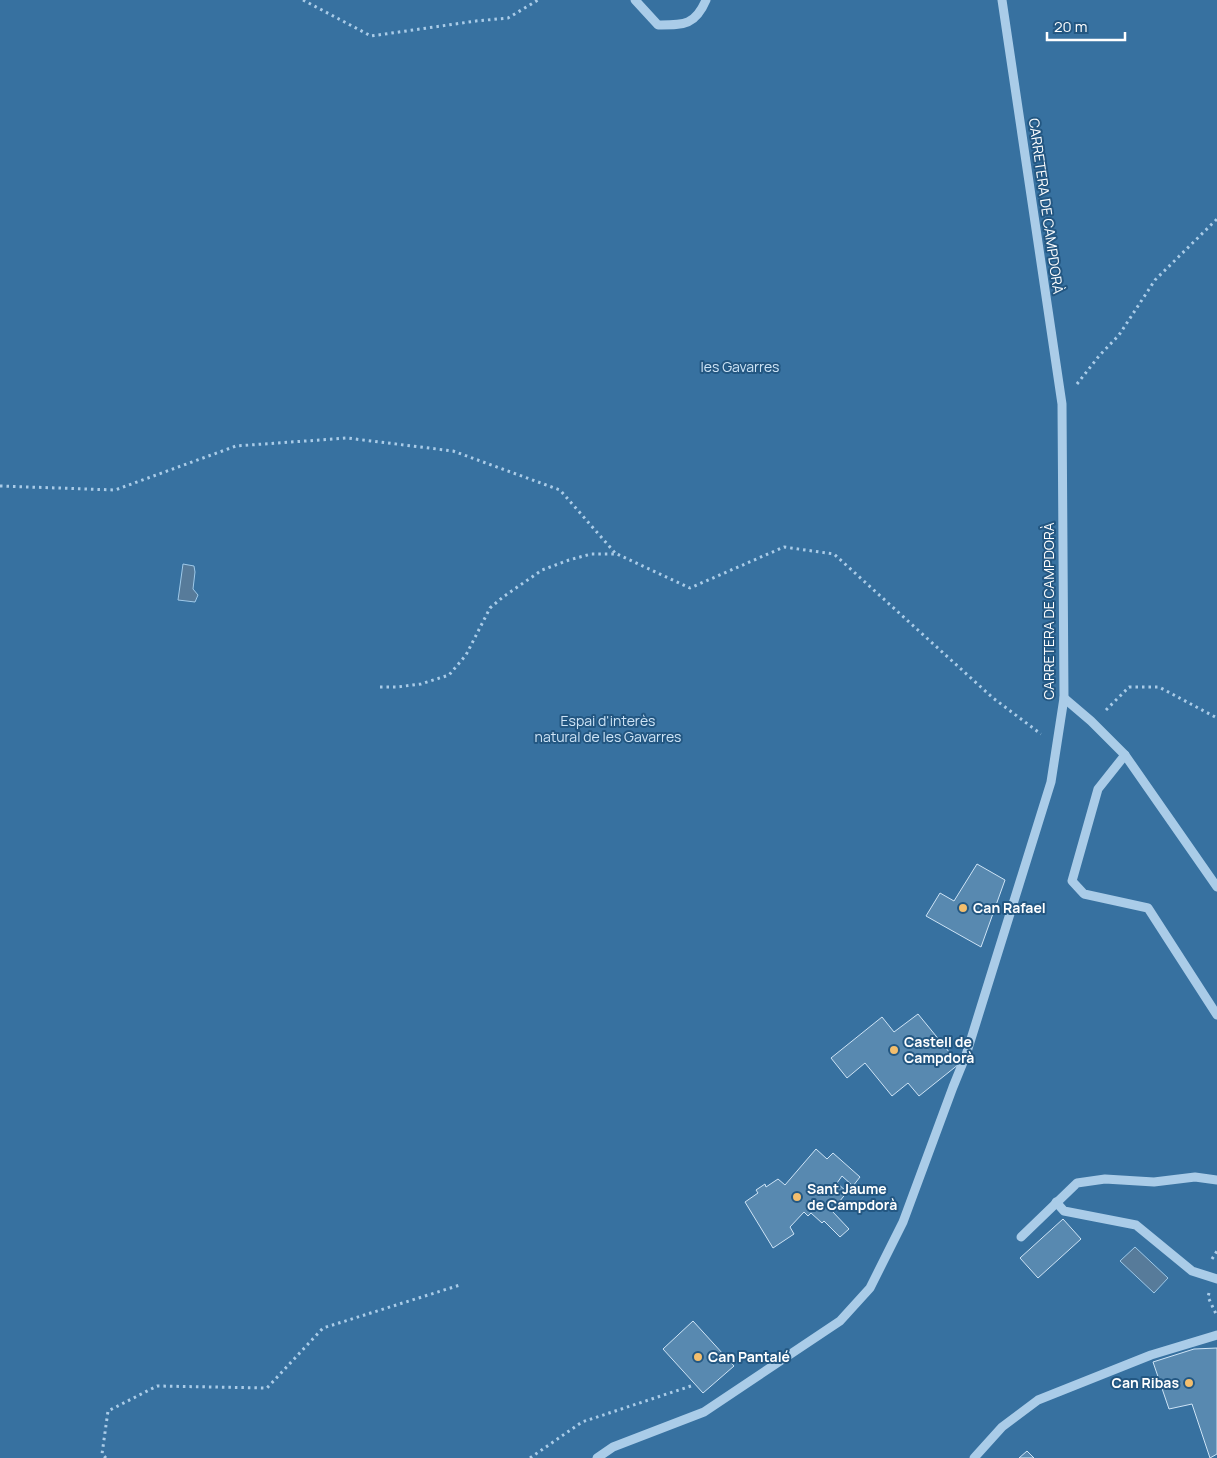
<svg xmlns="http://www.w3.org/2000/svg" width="1217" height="1458" viewBox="0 0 1217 1458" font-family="Manrope,sans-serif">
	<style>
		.green { fill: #3771a0 }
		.water { fill: #577b9a; stroke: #9ec9e9 }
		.building { fill: #5889b0; stroke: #cee4f6 }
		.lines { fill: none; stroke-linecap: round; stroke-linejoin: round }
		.path { stroke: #aacce8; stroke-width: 3; stroke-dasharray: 2.5 4; stroke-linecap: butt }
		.minor { stroke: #aacce8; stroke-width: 9 }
		.poi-dot { fill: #f3be6d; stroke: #235782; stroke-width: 2 }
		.labels { text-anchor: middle; stroke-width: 4; stroke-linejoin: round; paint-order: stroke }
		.street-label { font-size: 14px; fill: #fff; stroke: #235782 }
		.park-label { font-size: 14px; fill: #cee4f6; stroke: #235782 }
		.poi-label { font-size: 14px; font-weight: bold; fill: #fff; stroke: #235782; text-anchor: start }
	</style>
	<rect width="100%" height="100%" fill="#235782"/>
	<!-- green -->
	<rect class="green" x="0" y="0" width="1217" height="1458"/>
	<!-- water -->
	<g class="water">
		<polygon points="183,564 194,566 195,572 193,589 198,595 195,602 178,600"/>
		<polygon points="1135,1247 1168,1278 1154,1293 1120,1261"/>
	</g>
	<!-- building -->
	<g class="building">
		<polygon points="977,864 1005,880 981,947 926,916 940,893 954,901"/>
		<polygon points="918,1014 959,1064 919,1096 908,1083 892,1096 865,1063 847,1078 831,1058 882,1017 894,1032"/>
		<polygon points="816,1149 827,1159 833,1153 860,1177 853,1186 842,1176 837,1183 847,1192 832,1211 849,1229 840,1237 824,1221 822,1223 811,1213 808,1216 804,1212 790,1227 794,1234 773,1248 745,1202 758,1193 756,1190 765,1184 766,1187 778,1179 785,1185"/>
		<polygon points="1063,1219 1081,1239 1038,1278 1020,1258"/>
		<polygon points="693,1321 734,1366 703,1393 663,1349"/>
		<polygon points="1217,1348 1217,1454 1210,1458 1192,1404 1169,1409 1153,1362 1194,1349"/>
		<polygon points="1027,1451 1034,1458 1019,1458"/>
	</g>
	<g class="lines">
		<!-- path -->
		<g class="path">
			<polyline points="303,0 371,36 476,21 508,18 538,0"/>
			<polyline points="1077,384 1099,356 1119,335 1155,280 1217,219"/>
			<polyline points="0,486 115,490 236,446 347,438 453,451 560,490 616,554"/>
			<polyline points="380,687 397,687 421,684 449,675 466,655 490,608 503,597 542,570 569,560 591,554 617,554 690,588 784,547 834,554 993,698 1041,734"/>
			<polyline points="1106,710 1129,687 1159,687 1217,718"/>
			<polyline points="1212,1259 1217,1251"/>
			<polyline points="1209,1293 1208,1297 1217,1316"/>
			<polyline points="106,1458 102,1454 108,1411 157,1386 267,1388 323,1328 460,1285"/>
			<polyline points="530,1458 582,1422 691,1386"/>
		</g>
		<!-- minor -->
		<g class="minor">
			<path d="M635,0l23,25c25,0 37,1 48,-25"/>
			<polyline points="1064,698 1091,721 1125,755 1217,887"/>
			<polyline points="1125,755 1098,789 1072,881 1084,894 1148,908 1217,1015"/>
			<polyline points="1056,1202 1064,1211 1136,1225 1192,1271 1217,1279"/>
			<polyline points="1021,1237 1077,1183 1105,1179 1154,1182 1195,1177 1217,1180"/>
			<polyline points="597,1458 613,1447 704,1412 840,1321 870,1288 903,1222 953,1087 966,1055 1051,782 1064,698 1062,404 1002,0"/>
			<polyline points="974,1458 1002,1427 1038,1400 1151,1355 1217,1335"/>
		</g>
	</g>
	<!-- markers -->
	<g class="poi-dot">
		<circle cx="963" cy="908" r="5"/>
		<circle cx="894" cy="1050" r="5"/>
		<circle cx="797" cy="1197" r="5"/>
		<circle cx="698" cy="1357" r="5"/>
		<circle cx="1189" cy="1383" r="5"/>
	</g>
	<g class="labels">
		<!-- street labels -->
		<g class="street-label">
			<text transform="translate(1046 206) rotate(82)" y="5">CARRETERA DE CAMPDORÀ</text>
			<text transform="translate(1049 611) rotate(-90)" y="5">CARRETERA DE CAMPDORÀ</text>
		</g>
		<!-- park labels -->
		<g class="park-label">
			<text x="740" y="372">les Gavarres</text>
			<text x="608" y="726">Espai d'interès<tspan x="608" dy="16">natural de les Gavarres</tspan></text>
		</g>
		<!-- poi labels -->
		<g class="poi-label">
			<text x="973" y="913">Can Rafael</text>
			<text x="904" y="1047">Castell de<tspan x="904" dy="16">Campdorà</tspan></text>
			<text x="807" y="1194">Sant Jaume<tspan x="807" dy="16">de Campdorà</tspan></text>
			<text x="708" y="1362">Can Pantalé</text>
			<text x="1179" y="1388" text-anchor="end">Can Ribas</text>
		</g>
	</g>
	<!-- scale -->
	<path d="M1047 32v8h78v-8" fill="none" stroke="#ffffff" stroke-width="2.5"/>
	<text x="1054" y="32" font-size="15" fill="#ffffff" stroke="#235782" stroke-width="4" paint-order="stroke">20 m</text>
</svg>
